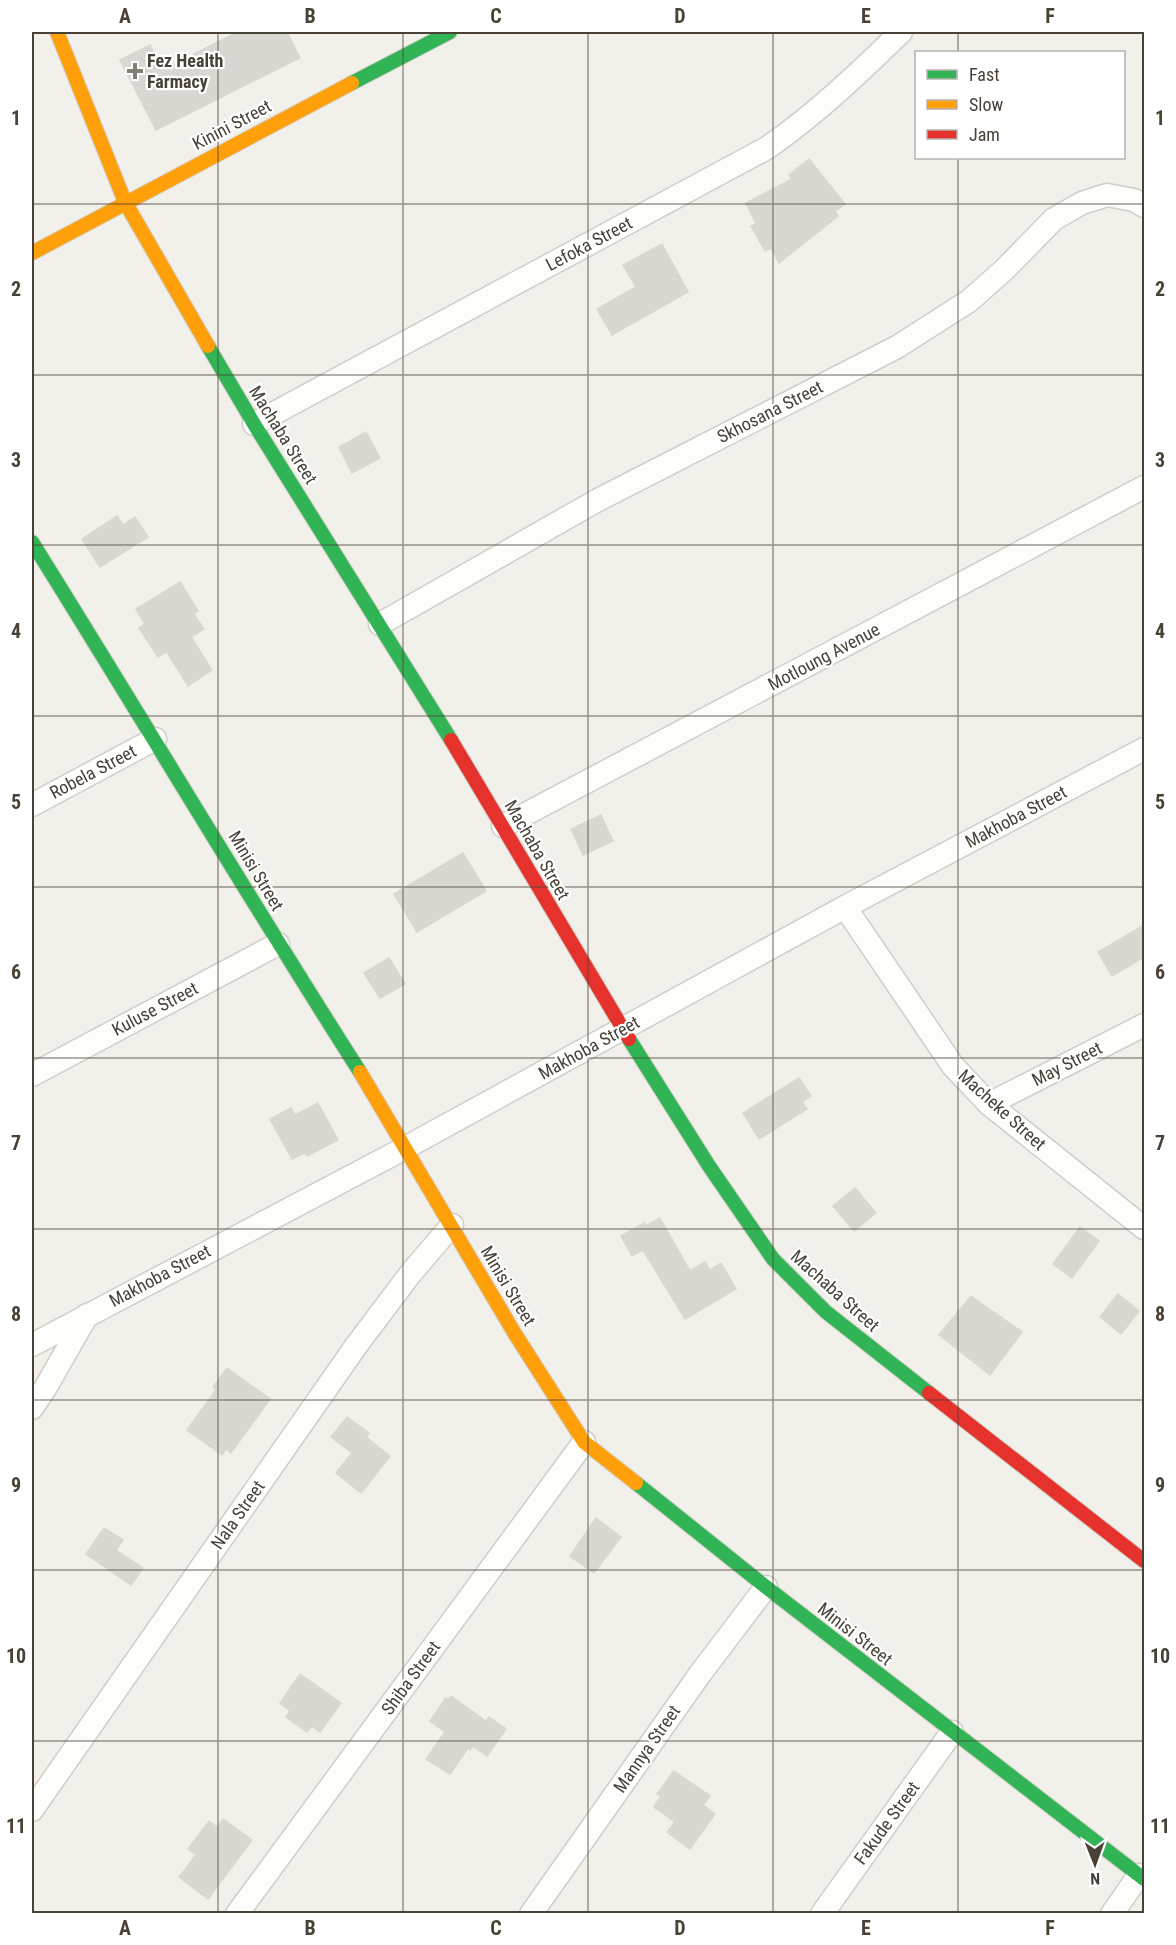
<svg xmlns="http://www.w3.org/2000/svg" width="1176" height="1945" viewBox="0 0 1176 1945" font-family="'Roboto Condensed',sans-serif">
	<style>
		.building { fill: #dad7d2; stroke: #dad7d1; stroke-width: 1.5 }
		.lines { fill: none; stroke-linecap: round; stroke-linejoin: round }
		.street-casing { stroke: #d0cec8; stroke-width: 25 }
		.fast-casing { stroke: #d2cdc2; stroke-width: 16 }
		.slow-casing { stroke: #d2cdc2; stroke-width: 16 }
		.jam-casing { stroke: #d2cdc2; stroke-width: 16 }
		.street { stroke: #fdfdfc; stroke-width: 22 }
		.fast { stroke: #30b455; stroke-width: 14 }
		.slow { stroke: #ff9f0a; stroke-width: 14 }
		.jam { stroke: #e5322d; stroke-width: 14 }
		.grid { fill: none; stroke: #494136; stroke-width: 1.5; stroke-opacity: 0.55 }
		.poi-dot { fill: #847e75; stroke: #fff; stroke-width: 2 }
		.labels { text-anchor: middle; stroke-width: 4.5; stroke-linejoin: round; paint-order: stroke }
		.poi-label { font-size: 18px; font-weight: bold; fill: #494136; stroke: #fff; text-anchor: start }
		.street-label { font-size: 18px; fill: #494136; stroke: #fff }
		.neatline { fill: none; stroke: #494136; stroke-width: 2 }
		.grid-label { font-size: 20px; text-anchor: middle; font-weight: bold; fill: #494136 }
	</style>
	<rect width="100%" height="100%" fill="#f2f0eb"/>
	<!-- building -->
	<g class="building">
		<polygon points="238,32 287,32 300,58 156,130 120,60 150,45 162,70"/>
		<polygon points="809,159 845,204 835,211 838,216 779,263 771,248 765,251 751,226 756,224 746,203 792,179 789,175"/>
		<polygon points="662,244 688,292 612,335 597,309 636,287 623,265"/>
		<polygon points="366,432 380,458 352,473 339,447"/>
		<polygon points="117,516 123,525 135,517 148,537 100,567 82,539"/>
		<polygon points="180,582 198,611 194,614 204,629 191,637 212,670 188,686 167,652 158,657 139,628 145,624 136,609"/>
		<polygon points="601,815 613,841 583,855 571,829"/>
		<polygon points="463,853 486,891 417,932 394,894"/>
		<polygon points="1144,925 1144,957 1112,976 1098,952"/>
		<polygon points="389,958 405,984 380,998 364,973"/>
		<polygon points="799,1078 811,1096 802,1102 807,1109 759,1139 743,1113"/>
		<polygon points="318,1103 338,1140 307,1156 305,1153 292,1159 270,1119 291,1108 295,1115"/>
		<polygon points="855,1188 876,1213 854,1231 833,1206"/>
		<polygon points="660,1218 690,1271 705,1262 710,1270 721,1263 736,1289 685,1319 643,1250 632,1256 621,1236 644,1223 646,1226"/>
		<polygon points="1080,1227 1099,1241 1072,1278 1053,1264"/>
		<polygon points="1118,1294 1139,1311 1121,1334 1100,1317"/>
		<polygon points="971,1296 1022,1332 990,1375 939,1335"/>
		<polygon points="227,1368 270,1399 231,1453 226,1449 222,1455 187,1430 216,1390 213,1387"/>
		<polygon points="347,1417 369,1433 366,1437 390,1456 361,1493 336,1473 352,1453 331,1437"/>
		<polygon points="596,1518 621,1537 594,1573 570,1556"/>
		<polygon points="104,1528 123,1540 116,1550 143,1568 131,1585 86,1554"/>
		<polygon points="300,1674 341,1703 320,1732 312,1726 307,1732 286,1717 290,1711 280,1703"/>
		<polygon points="451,1696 486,1721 489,1717 506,1729 487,1756 473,1746 470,1750 468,1748 450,1774 426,1759 445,1732 430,1721 446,1698 448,1700"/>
		<polygon points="674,1771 710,1796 703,1805 715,1814 690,1849 667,1832 675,1822 654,1807 661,1796 657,1794"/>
		<polygon points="223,1819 252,1840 208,1899 179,1877 196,1855 188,1849 209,1821 217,1827"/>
	</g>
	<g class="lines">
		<defs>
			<g id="street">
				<path d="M254,424l513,-276c49,-34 92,-75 134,-116"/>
				<polyline points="380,624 598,500 897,347 969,301 1004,270 1054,219 1082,203 1107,195 1134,200 1144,206"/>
				<polyline points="32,805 155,739"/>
				<polyline points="503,826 1144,487"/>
				<polyline points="845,907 953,1066 989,1104 1144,1228"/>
				<polyline points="32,1075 278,944"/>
				<polyline points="989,1104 1144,1025"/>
				<polyline points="32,1345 405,1148 845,907 1144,749"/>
				<polyline points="32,1408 46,1387 87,1315"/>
				<polyline points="32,1810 356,1346 411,1273 452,1225"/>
				<polyline points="237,1914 584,1442"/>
				<polyline points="531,1914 700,1674 766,1587"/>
				<polyline points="822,1914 952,1732"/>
				<polyline points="1112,1914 1139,1875"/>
			</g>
			<g id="fast">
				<polyline points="352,83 450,32"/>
				<polyline points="208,346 254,424 451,740"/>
				<path d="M32,542c110,176 216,355 328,530"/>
				<polyline points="629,1039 709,1166 773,1259 826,1312 929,1393"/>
				<polyline points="636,1483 766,1587 1144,1879"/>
			</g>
			<g id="slow">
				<polyline points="57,32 125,202 208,346"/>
				<polyline points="32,253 352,83"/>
				<polyline points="360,1072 515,1334 584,1442 636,1483"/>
			</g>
			<g id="jam">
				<polyline points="451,740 629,1039"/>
				<polyline points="929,1393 1144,1561"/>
			</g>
		</defs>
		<!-- street casing -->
		<use href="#street" class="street-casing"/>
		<!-- fast casing -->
		<use href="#fast" class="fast-casing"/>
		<!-- slow casing -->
		<use href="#slow" class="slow-casing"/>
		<!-- jam casing -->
		<use href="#jam" class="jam-casing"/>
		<!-- street -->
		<use href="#street" class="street"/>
		<!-- fast -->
		<use href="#fast" class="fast"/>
		<!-- slow -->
		<use href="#slow" class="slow"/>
		<!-- jam -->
		<use href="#jam" class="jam"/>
	</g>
	<!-- grid -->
	<path class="grid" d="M218,32v1882M403,32v1882M588,32v1882M773,32v1882M958,32v20M958,158v1756M32,204h1112M32,375h1112M32,545h1112M32,716h1112M32,887h1112M32,1058h1112M32,1229h1112M32,1400h1112M32,1570h1112M32,1741h1112"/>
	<!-- markers -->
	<path class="poi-dot" d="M132 62h6v6h6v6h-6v6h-6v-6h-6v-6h6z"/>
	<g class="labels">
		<!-- poi labels -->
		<g class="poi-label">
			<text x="147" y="67">Fez Health<tspan x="147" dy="21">Farmacy</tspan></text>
		</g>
		<!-- street labels -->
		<g class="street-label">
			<text transform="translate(232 125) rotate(-28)" y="6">Kinini Street</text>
			<text transform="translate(589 244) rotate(-28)" y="6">Lefoka Street</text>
			<text transform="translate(770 412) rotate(-27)" y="6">Skhosana Street</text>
			<text transform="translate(283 435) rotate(58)" y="6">Machaba Street</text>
			<text transform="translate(824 657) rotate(-28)" y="6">Motloung Avenue</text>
			<text transform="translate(93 772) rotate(-28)" y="6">Robela Street</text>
			<text transform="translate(1016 817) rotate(-28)" y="6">Makhoba Street</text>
			<text transform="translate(537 850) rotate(60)" y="6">Machaba Street</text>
			<text transform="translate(256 871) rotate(59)" y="6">Minisi Street</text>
			<text transform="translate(155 1009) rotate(-28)" y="6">Kuluse Street</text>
			<text transform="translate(589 1048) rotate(-29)" y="6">Makhoba Street</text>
			<text transform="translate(1067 1064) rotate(-27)" y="6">May Street</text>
			<text transform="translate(1002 1110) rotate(42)" y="6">Macheke Street</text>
			<text transform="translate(160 1276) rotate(-28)" y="6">Makhoba Street</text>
			<text transform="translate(508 1286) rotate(59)" y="6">Minisi Street</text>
			<text transform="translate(835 1291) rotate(42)" y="6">Machaba Street</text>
			<text transform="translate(238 1515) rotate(-55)" y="6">Nala Street</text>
			<text transform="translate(855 1634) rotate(38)" y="6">Minisi Street</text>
			<text transform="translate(411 1678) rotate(-54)" y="6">Shiba Street</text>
			<text transform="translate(647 1749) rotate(-55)" y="6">Mannya Street</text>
			<text transform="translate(887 1823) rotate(-54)" y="6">Fakude Street</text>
		</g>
	</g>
	<!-- border -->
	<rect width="1176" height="1945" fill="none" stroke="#ffffff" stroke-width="66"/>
	<!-- legend -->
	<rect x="915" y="51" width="210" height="108" fill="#ffffff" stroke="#b6b3af" stroke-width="1.5"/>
	<rect x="927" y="70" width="30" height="9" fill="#30b455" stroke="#b6b3af" stroke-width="1.5"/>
	<text x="969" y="81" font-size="18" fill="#494136">Fast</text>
	<rect x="927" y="100" width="30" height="9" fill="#ff9f0a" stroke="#b6b3af" stroke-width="1.5"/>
	<text x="969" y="111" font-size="18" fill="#494136">Slow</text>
	<rect x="927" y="130" width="30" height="9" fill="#e5322d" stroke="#b6b3af" stroke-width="1.5"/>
	<text x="969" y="141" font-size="18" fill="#494136">Jam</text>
	<!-- north arrow -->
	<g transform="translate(1095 1864) rotate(179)" stroke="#ffffff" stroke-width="4.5" paint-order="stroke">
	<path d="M0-4.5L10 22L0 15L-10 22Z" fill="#494136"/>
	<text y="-9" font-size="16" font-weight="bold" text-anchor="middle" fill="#494136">N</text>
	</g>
	<rect x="33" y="33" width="1110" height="1879" class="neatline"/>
	<g class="grid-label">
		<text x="125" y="23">A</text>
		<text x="310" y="23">B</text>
		<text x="496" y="23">C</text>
		<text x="680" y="23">D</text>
		<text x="866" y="23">E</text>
		<text x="1050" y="23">F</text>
		<text x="16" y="125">1</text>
		<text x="1160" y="125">1</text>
		<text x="16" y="296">2</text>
		<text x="1160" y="296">2</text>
		<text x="16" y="467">3</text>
		<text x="1160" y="467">3</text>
		<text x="16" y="638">4</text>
		<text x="1160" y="638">4</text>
		<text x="16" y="809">5</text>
		<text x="1160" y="809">5</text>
		<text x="16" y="979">6</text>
		<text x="1160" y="979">6</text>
		<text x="16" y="1150">7</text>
		<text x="1160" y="1150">7</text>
		<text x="16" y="1321">8</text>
		<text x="1160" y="1321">8</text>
		<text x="16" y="1492">9</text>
		<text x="1160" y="1492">9</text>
		<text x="16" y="1663">10</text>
		<text x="1160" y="1663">10</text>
		<text x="16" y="1833">11</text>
		<text x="1160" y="1833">11</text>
		<text x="125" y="1935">A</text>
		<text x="310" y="1935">B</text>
		<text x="496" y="1935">C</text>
		<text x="680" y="1935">D</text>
		<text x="866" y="1935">E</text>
		<text x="1050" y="1935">F</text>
	</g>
</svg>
